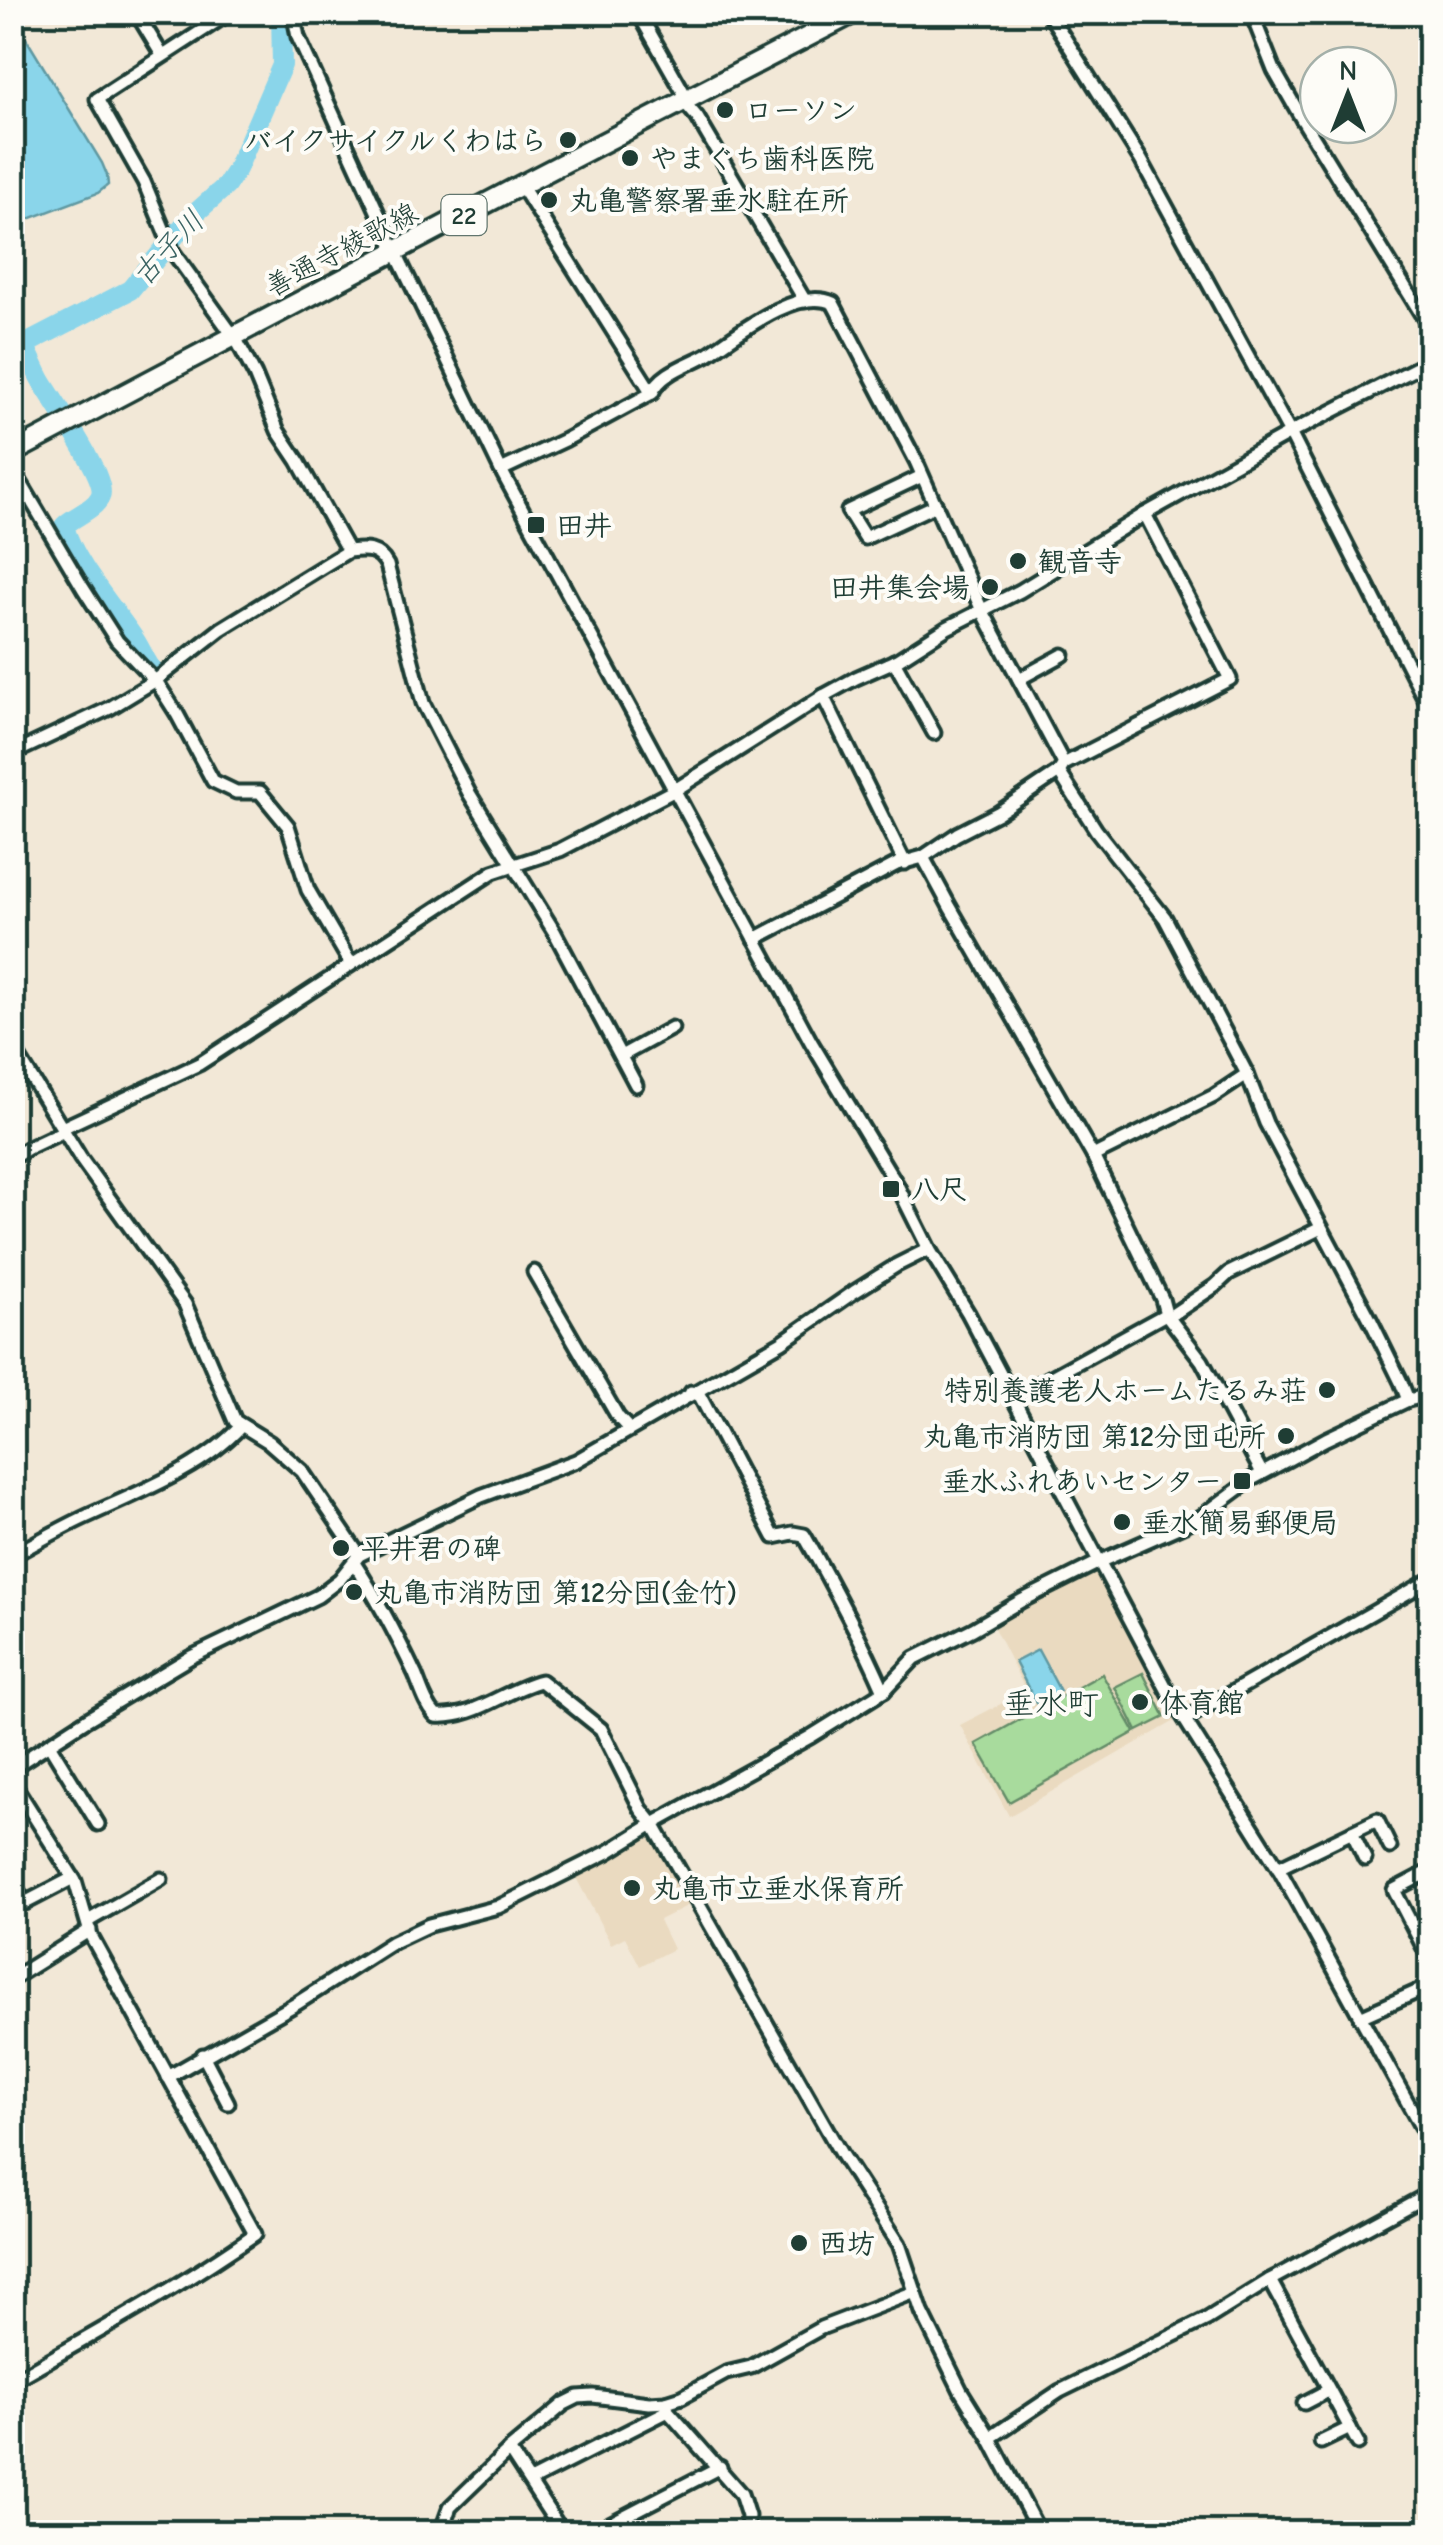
<svg xmlns="http://www.w3.org/2000/svg" width="1443" height="2545" viewBox="0 0 1443 2545" font-family="'Comic Neue','Klee One',sans-serif">
	<style>
		.built { fill: #eadac0 }
		.green { fill: #a8db9d; stroke: #648c68; stroke-width: 2.5 }
		.water { fill: #8ad5ea; stroke: #5f98a1; stroke-width: 2.5 }
		.lines { fill: none; stroke-linecap: round; stroke-linejoin: round }
		.river { stroke: #8ad5ea; stroke-width: 20 }
		.minor-casing { stroke: #1f3d34; stroke-width: 19 }
		.primary-casing { stroke: #1f3d34; stroke-width: 25 }
		.minor { stroke: #fdfcf7; stroke-width: 11 }
		.primary { stroke: #fdfcf7; stroke-width: 18 }
		.poi-dot { fill: #1f3d34; stroke: #fdfcf7; stroke-width: 4 }
		.labels { text-anchor: middle; stroke-width: 8; stroke-linejoin: round; paint-order: stroke }
		.shield { fill: #fdfcf7; stroke: #62766e; stroke-width: 2.5 }
		.shield-label { font-size: 25px; font-weight: bold; fill: #1f3d34 }
		.poi-label { font-size: 28px; font-weight: bold; fill: #1f3d34; stroke: #fdfcf7; text-anchor: start }
		.street-label { font-size: 28px; fill: #1f3d34; stroke: #fdfcf7 }
		.water-label { font-size: 30px; font-style: italic; fill: #3a6362; stroke: #fdfcf7 }
		.quarter-label { font-size: 32px; fill: #1f3d34; stroke: #fdfcf7 }
	</style>
	<rect width="100%" height="100%" fill="#f2e8d7"/>
	<filter id="ink" filterUnits="userSpaceOnUse"><feTurbulence type="fractalNoise" baseFrequency=".01" numOctaves="2"/><feDisplacementMap in="SourceGraphic" scale="20" xChannelSelector="R" yChannelSelector="G"/><feConvolveMatrix kernelMatrix="1 2 1 2 8 2 1 2 1" color-interpolation-filters="sRGB"/></filter>
	<g filter="url(#ink)">
		<!-- built -->
		<g class="built">
			<polygon points="1103,1568 1180,1718 1009,1816 960,1725 1026,1691 992,1624"/>
			<polygon points="653,1831 691,1904 659,1920 673,1949 640,1966 625,1937 611,1944 573,1872"/>
		</g>
		<!-- green -->
		<g class="green">
			<polygon points="1143,1673 1165,1717 1137,1731 1115,1687"/>
			<polygon points="1102,1674 1135,1732 1009,1802 976,1744"/>
		</g>
		<!-- water -->
		<g class="water">
			<polygon points="13,17 102,163 107,175 108,185 98,193 13,225"/>
			<polygon points="1038,1650 1060,1691 1036,1703 1015,1662"/>
		</g>
		<g class="lines">
			<!-- river -->
			<path class="river" d="M156,674c-10,-10 -13,-22 -21,-34 -21,-32 -62,-78 -71,-114 10,-10 30,-16 36,-29 9,-17 -48,-98 -59,-117 -6,-11 -11,-24 -17,-35l106,-55 60,-72 36,-32 11,-17 45,-104 -1,-53"/>
			<defs>
				<g id="minor">
					<polyline points="136,12 162,55"/>
					<polyline points="231,12 97,99 144,182 173,252 237,341 255,375 278,431 298,461 348,551"/>
					<polyline points="293,12 298,37 351,154 398,257 501,470 811,1042 897,1185 929,1249 968,1313 1172,1699 1280,1871 1430,2143"/>
					<polyline points="638,12 685,95 685,103 697,117 805,301"/>
					<polyline points="1048,12 1141,160 1290,433 1430,709"/>
					<polyline points="1251,12 1274,70 1302,119 1430,328"/>
					<polyline points="521,185 652,393"/>
					<polyline points="12,468 83,588 117,641 158,684 177,714 213,781 236,792 260,792 288,826 308,890 351,964"/>
					<path d="M501,470l64,-30 87,-47c9,-21 37,-28 56,-39 29,-19 88,-68 125,-51l83,158 64,145 84,158"/>
					<polyline points="922,476 848,511 865,538 936,505"/>
					<polyline points="894,661 934,733"/>
					<polyline points="1411,670 1430,662"/>
					<polyline points="1019,679 1063,655"/>
					<polyline points="823,696 905,863"/>
					<path d="M12,754l98,-46 46,-28 65,-51 127,-78c18,-2 30,-3 39,14l36,138 46,90 86,140 81,152"/>
					<polyline points="1059,772 1096,830 1165,918 1247,1074 1266,1123 1370,1319 1401,1382 1408,1400"/>
					<polyline points="923,857 950,907 1093,1156 1162,1299 1166,1314 1202,1361 1262,1473"/>
					<polyline points="755,939 897,864 923,857 957,834 998,813 1059,772 1064,764 1230,679 1145,514"/>
					<polyline points="12,1046 81,1159 185,1304 235,1421 269,1442 302,1471 359,1555"/>
					<polyline points="621,1056 672,1028"/>
					<polyline points="62,1128 199,1064 493,872 560,850 675,790 825,695 856,678 897,660 947,628 1020,591 1145,514 1290,433 1430,361"/>
					<polyline points="1093,1156 1214,1096 1247,1074"/>
					<polyline points="12,1158 28,1148 64,1131"/>
					<polyline points="534,1272 618,1417 629,1429"/>
					<polyline points="1169,1317 1215,1286 1229,1273 1321,1228"/>
					<path d="M691,1392l9,4 74,141 19,-4 11,2c29,51 56,101 80,156"/>
					<polyline points="1013,1398 1166,1314"/>
					<path d="M12,1556c23,-13 46,-26 69,-37 53,-25 120,-49 160,-93"/>
					<path d="M354,1563c23,35 43,73 61,111 6,14 10,30 21,42 39,3 68,-26 105,-35l60,48 40,80 12,15 188,330 58,90 23,68 39,79 29,47 49,94"/>
					<polyline points="1185,1719 1430,1580"/>
					<polyline points="49,1744 98,1824"/>
					<polyline points="12,1768 86,1720 191,1657 318,1596 340,1579 359,1555 481,1496 576,1461 782,1342 854,1292 897,1265 929,1249"/>
					<path d="M12,1781l63,100 16,55 164,298c-77,54 -161,100 -243,147"/>
					<polyline points="1352,1832 1365,1859"/>
					<polyline points="1278,1868 1377,1820 1390,1847"/>
					<polyline points="1430,1871 1394,1890 1430,1960"/>
					<polyline points="12,1881 25,1903 73,1878"/>
					<polyline points="88,1921 161,1879"/>
					<polyline points="12,1979 90,1930"/>
					<polyline points="1360,2017 1430,1986"/>
					<polyline points="203,2055 228,2103"/>
					<polyline points="168,2077 296,2004 393,1942 429,1925 498,1907 608,1852 653,1824 810,1737 884,1691 915,1658 973,1629 1021,1601 1101,1561 1201,1517 1252,1479 1326,1439 1408,1400 1430,1395"/>
					<polyline points="1270,2280 1358,2443"/>
					<polyline points="666,2402 668,2411 741,2494 748,2516 747,2532"/>
					<polyline points="1304,2403 1329,2390"/>
					<polyline points="990,2438 1060,2391 1207,2319 1270,2280 1430,2193"/>
					<polyline points="1321,2442 1350,2428"/>
					<polyline points="509,2450 562,2532"/>
					<polyline points="530,2481 668,2411"/>
					<polyline points="12,2528 14,2532"/>
					<polyline points="441,2532 450,2507 509,2450 564,2404 578,2397 593,2396 649,2403 666,2402 682,2397 726,2373 751,2367 821,2328 915,2292"/>
					<polyline points="594,2532 720,2467"/>
				</g>
				<polyline id="primary" points="12,453 521,185 856,12"/>
			</defs>
			<!-- minor casing -->
			<use href="#minor" class="minor-casing"/>
			<!-- primary casing -->
			<use href="#primary" class="primary-casing"/>
			<!-- minor -->
			<use href="#minor" class="minor"/>
			<!-- primary -->
			<use href="#primary" class="primary"/>
		</g>
	</g>
	<!-- markers -->
	<g class="poi-dot">
		<circle cx="725" cy="110" r="10"/>
		<circle cx="568" cy="140" r="10"/>
		<circle cx="630" cy="158" r="10"/>
		<circle cx="549" cy="200" r="10"/>
		<rect x="526" y="515" width="20" height="20" rx="5"/>
		<circle cx="1018" cy="561" r="10"/>
		<circle cx="990" cy="587" r="10"/>
		<rect x="881" y="1179" width="20" height="20" rx="5"/>
		<circle cx="1327" cy="1390" r="10"/>
		<circle cx="1286" cy="1436" r="10"/>
		<rect x="1232" y="1471" width="20" height="20" rx="5"/>
		<circle cx="1122" cy="1522" r="10"/>
		<circle cx="341" cy="1548" r="10"/>
		<circle cx="354" cy="1592" r="10"/>
		<circle cx="1140" cy="1702" r="10"/>
		<circle cx="632" cy="1888" r="10"/>
		<circle cx="799" cy="2243" r="10"/>
	</g>
	<g class="labels">
		<!-- shield labels -->
		<rect class="shield" x="441.5" y="195" width="45" height="40" rx="8"/>
		<g class="shield-label">
			<text x="464" y="224">22</text>
		</g>
		<!-- poi labels -->
		<g class="poi-label">
			<text x="745" y="120">ローソン</text>
			<text x="548" y="150" text-anchor="end">バイクサイクルくわはら</text>
			<text x="650" y="168">やまぐち歯科医院</text>
			<text x="569" y="210">丸亀警察署垂水駐在所</text>
			<text x="556" y="535">田井</text>
			<text x="1038" y="571">観音寺</text>
			<text x="970" y="597" text-anchor="end">田井集会場</text>
			<text x="911" y="1199">八尺</text>
			<text x="1307" y="1400" text-anchor="end">特別養護老人ホームたるみ荘</text>
			<text x="1266" y="1446" text-anchor="end">丸亀市消防団 第12分団屯所</text>
			<text x="1222" y="1491" text-anchor="end">垂水ふれあいセンター</text>
			<text x="1142" y="1532">垂水簡易郵便局</text>
			<text x="361" y="1558">平井君の碑</text>
			<text x="374" y="1602">丸亀市消防団 第12分団(金竹)</text>
			<text x="1160" y="1712">体育館</text>
			<text x="652" y="1898">丸亀市立垂水保育所</text>
			<text x="819" y="2253">西坊</text>
		</g>
		<!-- street labels -->
		<g class="street-label">
			<text transform="translate(341 249) rotate(-28)" y="10">善通寺綾歌線</text>
		</g>
		<!-- water labels -->
		<g class="water-label">
			<text transform="translate(168 248) rotate(-47)" y="10">古子川</text>
		</g>
		<!-- quarter labels -->
		<g class="quarter-label">
			<text x="1051" y="1714">垂水町</text>
		</g>
	</g>
	<!-- margin -->
	<rect width="1443" height="2545" fill="none" stroke="#fdfcf7" stroke-width="50"/>
	<rect x="25" y="25" width="1393" height="2495" fill="none" stroke="#1f3d34" stroke-width="4" filter="url(#ink)"/>
	<!-- north arrow -->
	<g transform="translate(1348 95)"><circle r="48" fill="#fdfcf7" stroke="#a4b0a9" stroke-width="2.5"/>
	<path d="M0-8L18 38L0 25L-18 38Z" fill="#1f3d34"/>
	<text y="-15" font-size="28" font-weight="bold" text-anchor="middle" fill="#1f3d34">N</text>
	</g>
</svg>
